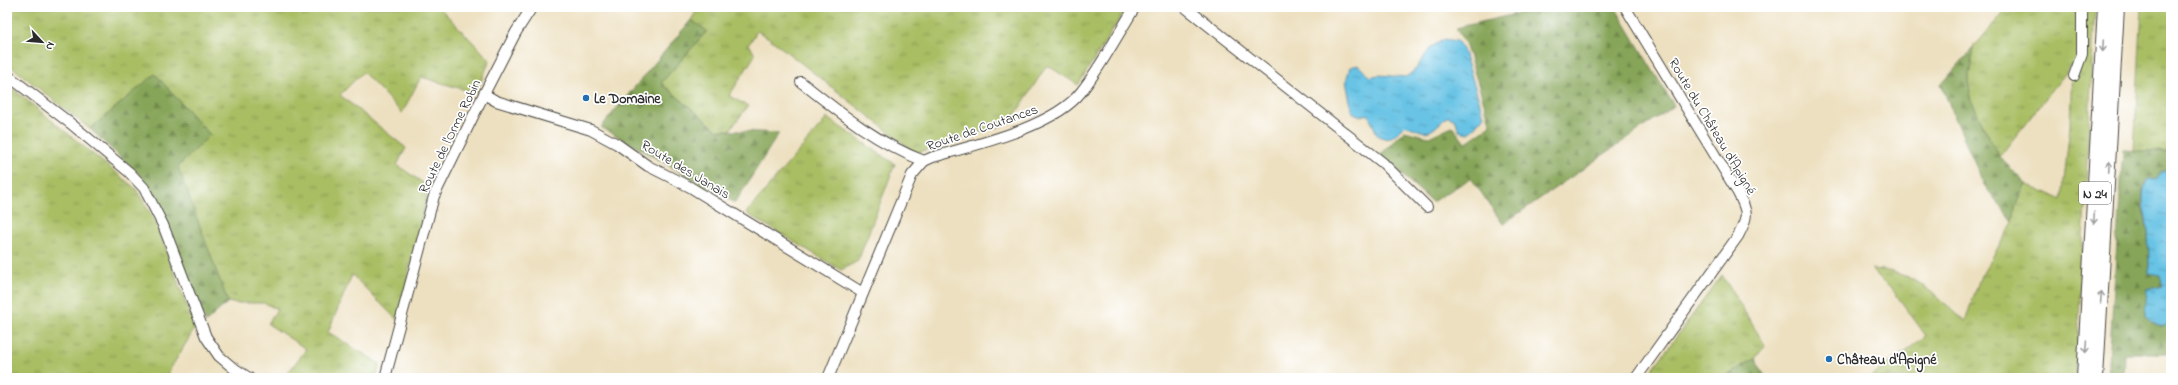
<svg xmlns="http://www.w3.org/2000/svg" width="2178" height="385" viewBox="0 0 2178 385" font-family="'Indie Flower',sans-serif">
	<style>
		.grass { fill: url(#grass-tufts); stroke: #6a7447 }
		.forest { fill: url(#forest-firs); stroke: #586842 }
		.water { fill: url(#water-ripples); stroke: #497788 }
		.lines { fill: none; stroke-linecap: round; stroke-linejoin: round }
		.minor-casing { stroke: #484641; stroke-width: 12 }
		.highway-casing { stroke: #484641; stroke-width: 16 }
		.minor { stroke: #fff; stroke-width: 10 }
		.highway { stroke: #fff; stroke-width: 14 }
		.oneway { stroke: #a0a0a0 }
		.poi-dot { fill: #1f6fb2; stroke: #fff; stroke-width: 1.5 }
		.labels { text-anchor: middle; stroke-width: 3.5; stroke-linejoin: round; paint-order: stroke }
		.shield { fill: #fff; stroke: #6b6b6b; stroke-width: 1 }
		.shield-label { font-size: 13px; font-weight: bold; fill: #2b2b2b }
		.poi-label { font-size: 14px; font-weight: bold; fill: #2b2b2b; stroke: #fff; text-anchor: start }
		.street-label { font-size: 14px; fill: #2b2b2b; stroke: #fff }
	</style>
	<defs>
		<pattern id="grass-tufts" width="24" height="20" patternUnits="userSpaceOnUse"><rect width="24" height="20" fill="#a9be63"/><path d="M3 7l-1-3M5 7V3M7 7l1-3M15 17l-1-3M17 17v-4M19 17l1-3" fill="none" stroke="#8a9b52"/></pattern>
		<pattern id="forest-firs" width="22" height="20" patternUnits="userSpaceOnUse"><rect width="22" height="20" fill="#86a559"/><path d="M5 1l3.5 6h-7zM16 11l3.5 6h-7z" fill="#6e874a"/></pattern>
		<pattern id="water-ripples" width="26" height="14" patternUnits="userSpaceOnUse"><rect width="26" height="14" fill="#67c3e5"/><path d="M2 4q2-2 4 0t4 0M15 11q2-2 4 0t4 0" fill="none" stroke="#559fba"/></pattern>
	</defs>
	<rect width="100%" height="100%" fill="#fff"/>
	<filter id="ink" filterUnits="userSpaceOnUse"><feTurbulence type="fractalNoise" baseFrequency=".025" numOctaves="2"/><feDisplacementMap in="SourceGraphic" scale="8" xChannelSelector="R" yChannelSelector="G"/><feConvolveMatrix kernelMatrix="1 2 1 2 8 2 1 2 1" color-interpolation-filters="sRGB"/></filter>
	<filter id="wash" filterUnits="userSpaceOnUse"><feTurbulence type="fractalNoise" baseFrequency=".012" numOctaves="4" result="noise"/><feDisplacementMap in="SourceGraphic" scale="16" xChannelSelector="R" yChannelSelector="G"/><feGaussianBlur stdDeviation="0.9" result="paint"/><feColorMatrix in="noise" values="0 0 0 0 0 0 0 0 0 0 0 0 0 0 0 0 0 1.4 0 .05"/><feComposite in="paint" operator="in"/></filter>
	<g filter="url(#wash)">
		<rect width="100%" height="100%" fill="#ede0c0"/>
		<!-- grass -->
		<g class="grass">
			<polygon points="7,7 439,7 490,60 476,93 421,77 402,113 363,72 340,95 406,148 397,165 429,187 397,320 352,275 328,332 380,364 376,378 284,378 306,349 268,324 277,309 264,303 232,303 228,302 177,167 210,135 155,74 90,129 7,63"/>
			<polygon points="699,7 1127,7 1078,85 1047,65 1010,123 916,153 769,38 757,31 749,44 755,55 729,96 748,106 730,130 717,130 661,83 707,31 691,20"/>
			<path d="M2008,7h87l-19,371h-207l57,-42 -31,-43 -24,-24c44,2 62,25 94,52l15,-43 33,-56 2,-15 11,-24 36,17 8,-75 2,-60 -73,92 -29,-59 -1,-21 4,-29z"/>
			<polygon points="2142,7 2171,7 2171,152 2134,150"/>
			<polygon points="7,84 136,189 156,223 195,328 165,378 7,378"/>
			<polygon points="827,118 895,164 858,261 841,270 746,213"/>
			<polygon points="1722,275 1765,345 1755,359 1723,378 1646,378"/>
		</g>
		<!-- forest -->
		<g class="forest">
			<polygon points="1544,7 1615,7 1674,106 1503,224 1471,178 1432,202 1380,155 1404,131 1429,137 1452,126 1465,143 1491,125 1466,45 1456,28"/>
			<polygon points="691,20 707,31 661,83 717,130 779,133 735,203 601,127"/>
			<polygon points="1973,48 1969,77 1970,98 1999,157 2026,183 2015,207 2013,222 1984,185 1941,85"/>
			<polygon points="155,74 210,135 178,167 228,302 206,322 161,208 143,178 90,129"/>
			<polygon points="2123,150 2171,152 2171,169 2162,172 2157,180 2143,189 2142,205 2148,231 2149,272 2161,275 2162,286 2151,323 2160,325 2171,322 2171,353 2124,353 2123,378 2108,378"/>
			<polygon points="1755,359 1766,378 1723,378 1754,359"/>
		</g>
		<!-- water -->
		<g class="water">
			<path d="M1445,39l12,2 6,8 21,67 -12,14 -4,3 -9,-2 -3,-10 -8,-5c-21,19 -17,19 -43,9l-10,10 -8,4 -9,-3 -10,-22 -8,2 -8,-4 -6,-31 4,-14 8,-2 12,12 8,-2 28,2 9,-7 16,-23z"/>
			<path d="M2171,169v153c-9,7 -19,2 -26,-6l2,-26 15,-4 -1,-11 -12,-2c0,-14 0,-28 -1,-42 -2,-19 -10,-34 0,-52l9,1 5,-8z"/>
		</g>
	</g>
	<g filter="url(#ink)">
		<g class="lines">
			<defs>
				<g id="minor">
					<polyline points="1185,7 1383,163 1427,207"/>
					<path d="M1625,7l113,186c10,19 11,23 0,43l-102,142"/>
					<polyline points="7,75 70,123 129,172 144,188 163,225 206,337 219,356 232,367 249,378"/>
					<polyline points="2074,76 2082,54 2082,7"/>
					<path d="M801,82c39,31 76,61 123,79"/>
					<polyline points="484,94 496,101 591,130 617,144 648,166 690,187 863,293"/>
					<polyline points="385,378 434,196 484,94 516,32 532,7"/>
					<path d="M828,378l84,-203 12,-14 9,-4c42,-12 121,-30 148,-65 20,-25 37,-58 54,-85"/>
				</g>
				<g id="highway">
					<polyline points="2084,378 2105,7"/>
					<polyline points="2096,378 2117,7"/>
				</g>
			</defs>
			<!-- minor casing -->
			<use href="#minor" class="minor-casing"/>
			<!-- highway casing -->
			<use href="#highway" class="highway-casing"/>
			<!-- minor -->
			<use href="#minor" class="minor"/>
			<!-- highway -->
			<use href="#highway" class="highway"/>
		</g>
		<!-- one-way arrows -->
		<defs><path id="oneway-shaft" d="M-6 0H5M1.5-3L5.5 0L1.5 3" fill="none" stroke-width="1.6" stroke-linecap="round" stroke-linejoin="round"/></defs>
		<g class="oneway">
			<use href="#oneway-shaft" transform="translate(2103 46) rotate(93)"/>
			<use href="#oneway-shaft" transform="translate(2109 167) rotate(-87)"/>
			<use href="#oneway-shaft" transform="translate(2094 218) rotate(93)"/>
			<use href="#oneway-shaft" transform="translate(2101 297) rotate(-86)"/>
			<use href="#oneway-shaft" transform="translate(2086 347) rotate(94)"/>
		</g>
	</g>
	<!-- markers -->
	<g class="poi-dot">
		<circle cx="586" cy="98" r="4"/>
		<circle cx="1829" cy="359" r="4"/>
	</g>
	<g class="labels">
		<!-- shield labels -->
		<rect class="shield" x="2079" y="182" width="32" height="22" rx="3"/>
		<g class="shield-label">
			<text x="2095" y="198">N 24</text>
		</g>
		<!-- poi labels -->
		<g class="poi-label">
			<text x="594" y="103">Le Domaine</text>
			<text x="1837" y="364">Château d'Apigné</text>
		</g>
		<!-- street labels -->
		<g class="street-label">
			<text transform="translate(1713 126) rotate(59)" y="5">Route du Château d'Apigné</text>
			<text transform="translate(982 127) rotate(-19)" y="5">Route de Coutances</text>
			<text transform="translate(449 136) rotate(-64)" y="5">Route de l'Orme Robin</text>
			<text transform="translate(686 169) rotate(31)" y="5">Route des Janais</text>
		</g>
	</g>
	<!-- margin -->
	<rect width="2178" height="385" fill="none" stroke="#fff" stroke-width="24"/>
	<!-- north arrow -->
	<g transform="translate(42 42) rotate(116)" stroke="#ffffff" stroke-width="3" paint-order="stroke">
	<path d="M0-3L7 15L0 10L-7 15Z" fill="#2b2b2b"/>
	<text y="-6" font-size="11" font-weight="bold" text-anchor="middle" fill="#2b2b2b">N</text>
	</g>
</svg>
